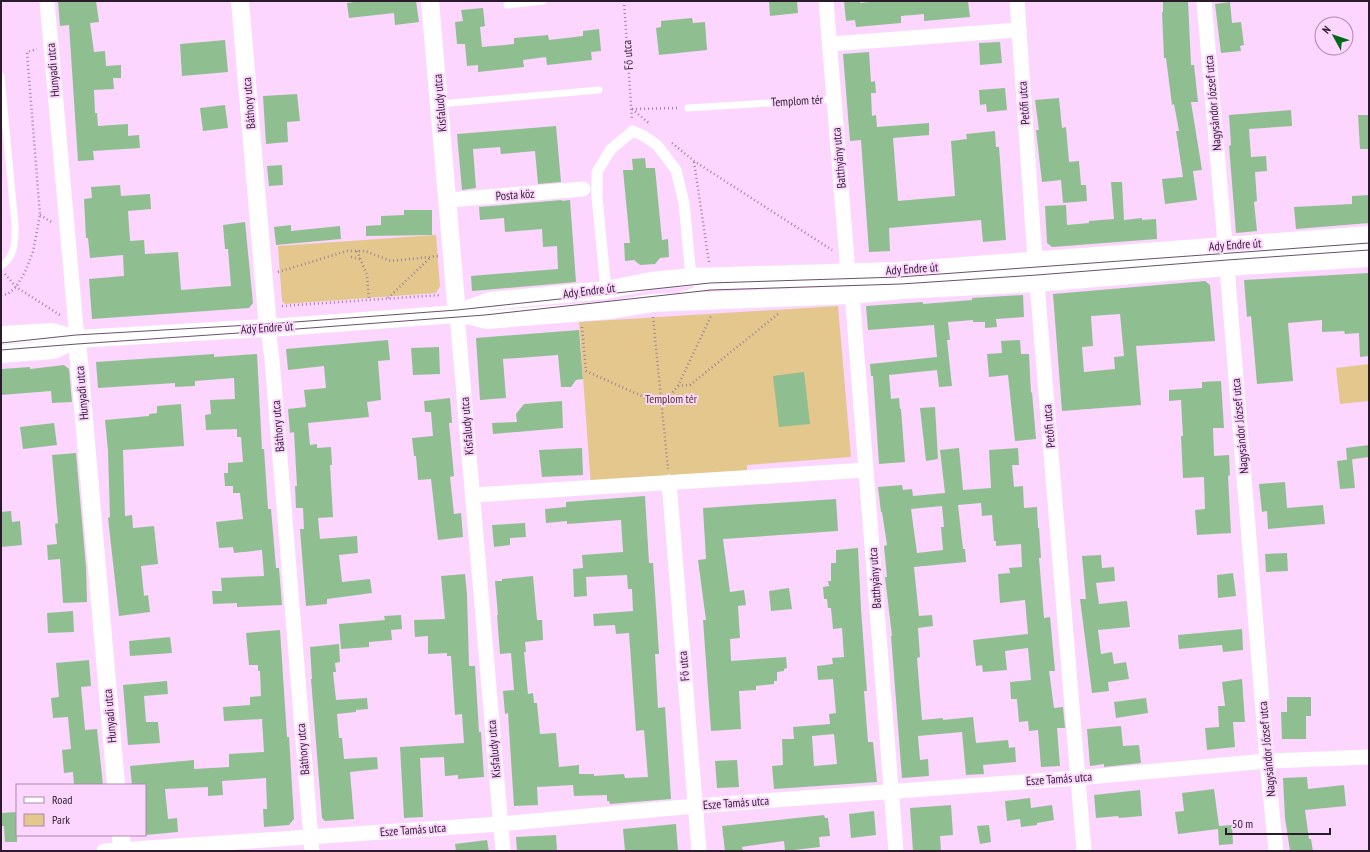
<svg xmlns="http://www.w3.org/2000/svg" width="1370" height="852" viewBox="0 0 1370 852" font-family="'PT Sans Narrow',sans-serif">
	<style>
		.green { fill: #e3c78c }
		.building { fill: #8fbf90; fill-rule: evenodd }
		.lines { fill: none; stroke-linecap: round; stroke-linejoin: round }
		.path { stroke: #9e82a0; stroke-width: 2.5; stroke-dasharray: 1 3; stroke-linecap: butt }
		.service { stroke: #fff; stroke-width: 7 }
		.pedestrian { stroke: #fff; stroke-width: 11 }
		.minor { stroke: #fff; stroke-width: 15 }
		.tertiary { stroke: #fff; stroke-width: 18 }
		.tram { stroke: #685169; stroke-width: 1 }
		.labels { text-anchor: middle; stroke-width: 4; stroke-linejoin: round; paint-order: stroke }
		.street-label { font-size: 12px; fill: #2b1a2c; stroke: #fcd6fe }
		.park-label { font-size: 12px; fill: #483919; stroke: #fcd6fe }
	</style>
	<rect width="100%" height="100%" fill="#fcd6fe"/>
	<!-- green -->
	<g class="green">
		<polygon points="436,235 440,286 436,293 285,304 282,301 278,246"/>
		<polygon points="838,306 851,457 747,465 747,477 591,487 579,322"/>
		<polygon points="1369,364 1369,401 1340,404 1336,368"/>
	</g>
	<!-- building -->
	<g class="building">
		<polygon points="58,1 96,1 99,22 90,23 94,52 105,51 106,66 121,65 121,78 113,78 114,89 94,90 95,113 97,113 98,126 128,124 128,136 139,135 140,148 93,151 94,160 78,161 69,25 60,26"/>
		<polygon points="360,1 416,1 419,22 395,25 394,13 349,18 347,3"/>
		<polygon points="769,1 797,1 798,13 770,16"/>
		<polygon points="844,1 860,1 860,3 880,1 968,1 970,17 924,21 924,14 901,16 901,23 856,27 855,20 846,21"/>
		<polygon points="1163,1 1188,1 1191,65 1194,65 1198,102 1191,102 1202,170 1193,171 1197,200 1165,204 1162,179 1183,177 1176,131 1179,131 1174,104 1172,105 1166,58 1164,58 1162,12 1163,12"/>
		<polygon points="1230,2 1232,23 1241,22 1244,45 1240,46 1241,51 1221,53 1215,4"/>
		<polygon points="483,8 485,26 480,27 482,47 514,44 514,38 548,35 549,40 583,36 583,31 599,29 601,51 591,52 592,60 547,65 546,57 523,60 524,67 478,72 478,65 467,66 465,44 457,44 455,22 463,21 461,10"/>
		<polygon points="692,18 693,23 705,22 707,50 659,55 656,28 661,27 661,21"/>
		<polygon points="225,40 228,72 182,76 180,44"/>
		<polygon points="1000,42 1002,63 980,65 979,43"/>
		<polygon points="869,52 871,82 875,81 876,93 871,93 872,116 876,115 877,127 929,123 929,135 893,138 898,201 955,196 951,141 967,139 966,134 995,131 996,147 999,147 1006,240 983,242 981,220 889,228 890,251 869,252 861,140 850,141 843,54"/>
		<polygon points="1005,88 1007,110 987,112 986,104 980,105 979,90"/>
		<polygon points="297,94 300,121 287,122 288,142 266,144 263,96"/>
		<polygon points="1059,98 1062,128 1066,127 1069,162 1079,161 1081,185 1086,185 1087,201 1063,203 1061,180 1042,182 1036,130 1039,130 1035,100"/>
		<polygon points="225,105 228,128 203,131 200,108"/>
		<polygon points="1291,110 1292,126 1249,129 1251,157 1266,156 1267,171 1255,172 1257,201 1254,202 1257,231 1236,233 1229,146 1231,145 1229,115"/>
		<polygon points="1358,115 1369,115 1369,149 1360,149"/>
		<polygon points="556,126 561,182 538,184 535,151 501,154 500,147 473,149 476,188 462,190 457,134"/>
		<polygon points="645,158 646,168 655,168 662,240 668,239 669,257 660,258 655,264 640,265 634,260 625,261 624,243 630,243 623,170 633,170 632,159"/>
		<polygon points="282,165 283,185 269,186 267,166"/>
		<polygon points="1111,182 1122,182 1124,220 1142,218 1142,220 1156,219 1157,239 1052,247 1047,243 1045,206 1066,205 1067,225 1089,223 1089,221 1114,219"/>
		<polygon points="120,185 121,196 150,194 151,209 128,211 130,241 144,240 145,254 178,252 181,290 231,286 228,249 225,249 223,225 245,222 253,303 249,308 92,319 89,279 124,276 123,255 90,258 88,238 86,238 84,199 92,198 91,187"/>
		<polygon points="1369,195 1369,223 1296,229 1294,207 1352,204 1352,196"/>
		<polygon points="562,200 562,201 570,200 576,282 472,291 471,276 558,269 557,246 543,247 542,229 505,232 504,218 480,220 479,207"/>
		<polygon points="404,210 432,210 432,235 366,236 366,226 381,225 381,216 404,215"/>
		<polygon points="291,225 291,231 340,226 341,239 276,245 274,227"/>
		<polygon points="1369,273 1369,356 1360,357 1359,333 1345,334 1344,331 1322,332 1322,320 1288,323 1293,381 1257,384 1251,316 1247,317 1244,280"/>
		<path d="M1205,281l5,4 5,56 -79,5 5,59 -79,6 -9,-117zM1120,314l4,42 -10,1 1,12 -31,3 -2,-25 11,-1 -2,-30z"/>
		<polygon points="1023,295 1024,317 996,319 997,327 985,328 985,322 973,322 973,320 948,322 950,340 947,340 952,386 939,387 937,370 889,375 891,399 899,398 900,409 901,409 905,462 879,464 873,376 871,376 870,364 937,357 934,325 868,330 866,306 923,302 923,304 972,300 972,298"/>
		<polygon points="579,330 583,379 576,380 571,387 561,387 558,355 503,359 506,398 480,400 476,338"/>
		<polygon points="388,340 390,360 378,361 381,400 367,402 369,417 308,423 310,445 317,444 317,448 331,447 332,465 330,465 333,517 318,518 320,539 357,536 358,553 339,555 342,582 370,579 372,593 327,599 327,604 306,606 300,529 304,529 303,508 296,508 295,486 297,486 294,432 290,433 288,409 306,407 304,390 326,388 324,366 288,370 286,349"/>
		<polygon points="1020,340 1021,354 1029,354 1031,393 1032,392 1036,439 1015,441 1008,375 989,377 987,354 1002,353 1001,341"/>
		<polygon points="439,347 440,374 413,375 411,348"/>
		<polygon points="214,354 214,357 257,354 262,449 264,449 268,509 271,509 276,568 279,568 282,605 237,607 237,603 213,604 212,591 222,591 221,578 264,576 262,550 234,553 233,547 219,548 216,522 243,519 240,493 233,493 233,486 225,486 224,473 228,473 228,463 243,462 241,437 237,437 237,429 206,430 205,415 211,414 210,400 235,399 234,378 195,381 195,386 175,387 175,383 98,388 96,362"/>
		<polygon points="64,365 69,369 72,402 52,403 51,391 1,395 1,369 30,367 30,369"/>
		<polygon points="804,372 810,424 779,427 773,376"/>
		<polygon points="1221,381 1224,428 1213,428 1214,456 1229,455 1230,475 1228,476 1231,533 1197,535 1195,510 1205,509 1204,477 1183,478 1181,436 1183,436 1181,400 1169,401 1169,390 1202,388 1202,382"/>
		<polygon points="450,398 452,423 449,423 454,476 450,477 454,514 461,513 463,537 438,540 431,479 418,480 416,456 414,456 412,438 433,436 431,412 425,412 424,401"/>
		<polygon points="562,401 563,428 493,434 492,423 517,422 516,414 524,404"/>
		<polygon points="181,404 184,446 123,450 125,516 132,515 133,528 154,526 158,564 141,566 144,596 148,595 150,612 119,616 108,518 110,517 108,451 105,420 149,416 149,414 157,413 157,406"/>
		<polygon points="935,407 938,459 926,461 920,408"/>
		<polygon points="54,423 57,445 23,449 20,427"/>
		<polygon points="1369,445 1369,457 1347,460 1346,448"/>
		<polygon points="582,448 583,475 542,477 539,450"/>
		<path d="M959,448l4,42 28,-2 -2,-38 29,-2 1,17h-7l2,22 9,-1 1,22 13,-1 1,21h1l2,30h-2l5,60 6,-1 5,54h-6l5,37 9,-1 2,21h-8l3,38 -19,1 -3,-37 -9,1 -1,-10 -9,1 -2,-23h-6l-1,-17 21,-2 -3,-32 -23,3 2,19 -24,2 -1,-7 -6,1 -3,-26 55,-6 -3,-34 -25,3 -2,-29 12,-1 -1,-5 13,-1 -1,-23 -25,2v-5h-2l-2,-26 -10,1 -1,-13 -23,2 5,44h2l1,13 -52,5 5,49 13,-1 1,11 -15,2 2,29 -3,1 5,62 21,-2v2l30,-3 3,26 32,-3 1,8 6,-1 1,15 -33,3 1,9 -18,1 -4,-43 -44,4 2,24 8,-1 1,17 -27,2 -11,-142h1l-7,-59h2l-3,-31 3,-1 -5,-33h-1l-3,-25 24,-2 1,5 9,-1 1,7 32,-3 -5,-43zM942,506l2,21h-3l2,23 -26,3 -6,-44z"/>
		<polygon points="76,453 86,567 87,602 63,603 60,559 48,560 47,545 57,544 55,524 58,523 52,455"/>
		<polygon points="1352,459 1355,488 1340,489 1337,461"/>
		<polygon points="1285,482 1287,508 1323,505 1325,524 1268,529 1267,511 1262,512 1259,484"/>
		<polygon points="645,496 649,563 653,563 657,622 659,654 655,654 658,708 665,707 671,799 610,804 609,801 607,801 607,795 574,796 573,785 537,787 538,805 514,806 508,713 505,714 503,691 514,690 511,653 500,654 497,615 498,615 495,581 502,581 502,579 533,576 537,620 542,620 543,640 525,642 526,652 524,652 528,694 533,693 534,703 537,703 540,734 556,733 559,767 579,765 579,774 594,774 594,776 624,774 625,778 648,777 644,730 636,731 629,633 616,634 615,625 594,626 593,614 633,611 632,589 628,589 627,575 586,577 587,596 574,597 573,569 583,568 582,555 623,552 621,520 567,524 567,521 546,523 545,509 566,507 566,502"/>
		<polygon points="836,499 838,531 723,539 730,592 744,590 746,605 738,606 740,638 730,639 731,661 786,657 787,668 784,669 784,671 777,672 777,681 774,681 774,684 756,686 756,690 739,691 741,729 711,731 703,620 706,620 698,560 706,559 703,508"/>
		<polygon points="11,511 12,522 20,521 22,545 1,547 1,512"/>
		<polygon points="525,523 526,537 510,538 510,545 494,547 492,525"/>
		<path d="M858,548l3,61 6,82h-3l4,51h5l4,40 -103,7 -2,-23 11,-1 -1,-26h12l-1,-12 37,-3 -1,-10 7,-1 -3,-34 -15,1 -1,-14 16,-2 -1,-6 12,-1 -2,-29 -9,1 -2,-21h-3l-1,-9h-3l-1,-12 6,-1 -1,-5h3v-18h5v-13zM834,734l3,30 -23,2 -2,-30z"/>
		<polygon points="1287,553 1288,571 1266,572 1265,554"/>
		<polygon points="1101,555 1102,568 1114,567 1115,581 1096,583 1099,604 1127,601 1130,627 1098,630 1101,654 1112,652 1114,664 1126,662 1129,679 1108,682 1109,691 1092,693 1080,599 1086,599 1082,556"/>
		<polygon points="1233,573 1236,596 1218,598 1217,575"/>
		<polygon points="465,574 467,594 469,666 475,666 479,732 481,732 484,777 458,779 458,775 445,776 444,757 420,758 423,817 404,818 400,747 464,743 462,714 455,715 451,656 447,656 447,653 428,654 428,636 415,637 414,620 445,619 441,576"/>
		<polygon points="789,588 792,609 771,611 769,591"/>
		<polygon points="73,611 74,632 48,633 47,613"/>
		<polygon points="401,615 402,629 391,630 392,640 369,642 369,647 341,649 339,624 385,620 384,616"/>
		<polygon points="1242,629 1243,650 1223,652 1222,645 1179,649 1178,635"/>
		<polygon points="280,630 287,737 289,737 294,819 289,825 264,827 263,809 267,809 266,778 222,781 223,795 208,796 208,787 165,789 168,819 177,818 178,832 145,835 145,785 132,785 130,766 194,760 194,769 229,767 229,754 264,752 262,719 224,721 223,707 250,705 250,697 261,696 260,671 258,671 258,665 249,665 246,633"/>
		<polygon points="170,637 172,653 130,656 129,641"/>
		<polygon points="339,644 340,662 335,663 336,672 333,672 336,700 367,698 368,709 356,710 356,712 337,714 339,738 342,738 344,759 377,757 378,769 350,772 354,819 325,821 322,818 311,679 312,679 310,647"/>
		<polygon points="89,660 91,686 81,687 85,730 97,729 103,785 74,785 73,772 64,773 62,750 71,749 68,717 53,718 51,698 59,697 56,663"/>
		<polygon points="1242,679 1245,722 1233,722 1235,747 1207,750 1205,728 1219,727 1218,706 1225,706 1222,682"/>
		<polygon points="167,681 168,694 144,696 146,722 158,722 160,743 128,745 123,685"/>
		<polygon points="1287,697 1311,697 1311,716 1306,716 1306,739 1282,739 1281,712 1287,712"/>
		<polygon points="1146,698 1148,713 1116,718 1114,702"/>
		<polygon points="1121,726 1123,746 1139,745 1141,763 1104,767 1104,764 1090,766 1087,729"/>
		<polygon points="737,760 739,787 717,788 715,761"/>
		<polygon points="1307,777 1308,789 1344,785 1346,806 1305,810 1309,839 1311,839 1313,851 1290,851 1285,818 1283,778"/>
		<polygon points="1214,789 1219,826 1232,825 1233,844 1219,845 1218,829 1178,834 1175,812 1184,811 1182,793"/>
		<polygon points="1140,790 1142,816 1119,818 1118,816 1096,818 1094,795"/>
		<polygon points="1030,798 1031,808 1052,805 1054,820 1037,823 1037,825 1021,827 1020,819 1007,821 1005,801"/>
		<polygon points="951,805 953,835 940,836 941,851 913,851 910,808"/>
		<polygon points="874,811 876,835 851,838 849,814"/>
		<polygon points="17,812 17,842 5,842 4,826 1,826 1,813"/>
		<polygon points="824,815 825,818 828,818 830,836 819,837 820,847 785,851 784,841 748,846 742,847 743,851 725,851 722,826"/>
		<polygon points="676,824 678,851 625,851 623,829"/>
		<polygon points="989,825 991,842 980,844 977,826"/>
		<polygon points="556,835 557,851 517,851 516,837"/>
		<polygon points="487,840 489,851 456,851 455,844"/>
	</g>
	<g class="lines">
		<!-- path -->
		<g class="path">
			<polyline points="624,1 632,120"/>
			<polyline points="632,109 650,124"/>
			<polyline points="632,109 679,108"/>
			<polyline points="672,143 694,161 832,250"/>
			<polyline points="694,162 709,262"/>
			<polyline points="40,215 53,223"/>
			<polyline points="357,251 367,275 369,300"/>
			<polyline points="351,257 360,259"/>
			<polyline points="278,272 347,251 365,251 391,261 438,256"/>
			<polyline points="5,274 16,287 60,315 61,317"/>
			<polyline points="1,295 8,294 16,287 25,272 33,252 40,215 27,52 37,49"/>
			<polyline points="388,298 431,257"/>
			<polyline points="282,306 440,295"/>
			<polyline points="653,317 668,469"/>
			<polyline points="582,327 586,371 662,405 678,386 711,316"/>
			<polyline points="678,386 690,385 778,314"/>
		</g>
		<!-- service -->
		<g class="service">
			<polyline points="507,5 543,1"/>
			<path d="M1,76l14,149c0,15 1,31 -14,41"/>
			<polyline points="440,104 599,90"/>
			<polyline points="688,108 834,99"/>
			<polyline points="697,285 710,286 900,281 1369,247"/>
			<polyline points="682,295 706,287"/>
		</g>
		<!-- pedestrian -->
		<polyline class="pedestrian" points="606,290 597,197 597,172 611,149 633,131 644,136 657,145 676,170 684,203 691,277"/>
		<!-- minor -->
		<g class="minor">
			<polyline points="47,1 77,339"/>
			<polyline points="826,1 847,260 847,272"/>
			<polyline points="1017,1 1035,260 1084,851"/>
			<polyline points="1204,1 1227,267 1267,761 1276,851"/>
			<polyline points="830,44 1019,30"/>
			<polyline points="448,200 583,189"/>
			<polyline points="853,305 896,851"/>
			<polyline points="457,314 503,851"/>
			<polyline points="268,328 272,359 312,851"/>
			<polyline points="669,482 699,851"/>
			<polyline points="473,495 866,470"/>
			<polyline points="104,851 500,824 695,806 1077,778 1267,761 1369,757"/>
		</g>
		<!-- tertiary -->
		<g class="tertiary">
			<polyline points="240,1 268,328"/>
			<polyline points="430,1 457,314"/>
			<polyline points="458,313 490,301 606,290 651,281 691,277 897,271 1369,235"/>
			<polyline points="1,335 52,332 77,339 283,327 457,314 471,316 487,320 610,310 652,303 851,295 902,290 1037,283 1227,267 1369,258"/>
			<polyline points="77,339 116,785"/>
			<polyline points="1,354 54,350 77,339"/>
			<polyline points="121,835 122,851"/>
		</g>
		<!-- tram -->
		<g class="tram">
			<polyline points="1,343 76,335 268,324 457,310 710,283 899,277 1369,243"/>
			<polyline points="1,350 77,344 283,330 485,315 711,290 901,284 1037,275 1227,260 1369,250"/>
		</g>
	</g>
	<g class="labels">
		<!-- street labels -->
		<g class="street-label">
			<text transform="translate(628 55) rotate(-94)" y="4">Fő utca</text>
			<text transform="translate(53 70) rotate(-95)" y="4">Hunyadi utca</text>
			<text transform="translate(797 101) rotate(-3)" y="4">Templom tér</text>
			<text transform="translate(249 103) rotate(-95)" y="4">Báthory utca</text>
			<text transform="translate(440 103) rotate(-95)" y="4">Kisfaludy utca</text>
			<text transform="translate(1024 103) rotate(-94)" y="4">Petőfi utca</text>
			<text transform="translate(1213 103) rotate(-95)" y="4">Nagysándor József utca</text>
			<text transform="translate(839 158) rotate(-95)" y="4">Batthyány utca</text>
			<text transform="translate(515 195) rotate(-4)" y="4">Posta köz</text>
			<text transform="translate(1235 245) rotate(-4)" y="4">Ady Endre út</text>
			<text transform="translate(912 269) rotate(-4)" y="4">Ady Endre út</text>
			<text transform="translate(589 291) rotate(-7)" y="4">Ady Endre út</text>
			<text transform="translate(267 328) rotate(-4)" y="4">Ady Endre út</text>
			<text transform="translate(82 393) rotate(-95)" y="4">Hunyadi utca</text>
			<text transform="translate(278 426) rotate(-95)" y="4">Báthory utca</text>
			<text transform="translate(467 426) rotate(-95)" y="4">Kisfaludy utca</text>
			<text transform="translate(1049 426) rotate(-95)" y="4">Petőfi utca</text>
			<text transform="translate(1240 426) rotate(-95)" y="4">Nagysándor József utca</text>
			<text transform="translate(875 578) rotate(-94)" y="4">Batthyány utca</text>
			<text transform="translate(684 666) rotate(-95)" y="4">Fő utca</text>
			<text transform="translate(110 716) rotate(-95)" y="4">Hunyadi utca</text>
			<text transform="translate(303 749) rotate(-95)" y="4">Báthory utca</text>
			<text transform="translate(494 749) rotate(-95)" y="4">Kisfaludy utca</text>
			<text transform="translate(1267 749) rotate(-95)" y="4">Nagysándor József utca</text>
			<text transform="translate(1059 779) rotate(-4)" y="4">Esze Tamás utca</text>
			<text transform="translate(736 803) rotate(-4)" y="4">Esze Tamás utca</text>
			<text transform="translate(413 830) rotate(-4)" y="4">Esze Tamás utca</text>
		</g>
		<!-- park labels -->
		<g class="park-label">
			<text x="671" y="403">Templom tér</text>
		</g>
	</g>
	<!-- border -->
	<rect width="1370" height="852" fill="none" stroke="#2b1a2c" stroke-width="4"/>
	<!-- legend -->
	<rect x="16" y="784" width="130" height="52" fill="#fcd6fe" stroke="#a88baa"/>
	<rect x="24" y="797" width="20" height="6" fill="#ffffff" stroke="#a88baa"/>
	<text x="52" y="804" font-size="12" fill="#2b1a2c">Road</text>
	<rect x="24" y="814" width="20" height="12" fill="#e3c78c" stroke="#a88baa"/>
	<text x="52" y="824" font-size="12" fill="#2b1a2c">Park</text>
	<!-- north arrow -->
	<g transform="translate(1334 36) rotate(310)"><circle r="19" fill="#fcd6fe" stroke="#a88baa"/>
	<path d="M0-3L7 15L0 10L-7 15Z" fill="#006917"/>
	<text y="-6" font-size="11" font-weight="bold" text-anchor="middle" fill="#2b1a2c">N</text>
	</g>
	<!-- scale -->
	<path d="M1226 828v6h104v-6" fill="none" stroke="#2b1a2c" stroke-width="2"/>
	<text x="1232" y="828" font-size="12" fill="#2b1a2c" stroke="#fcd6fe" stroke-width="3" paint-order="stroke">50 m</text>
</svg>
